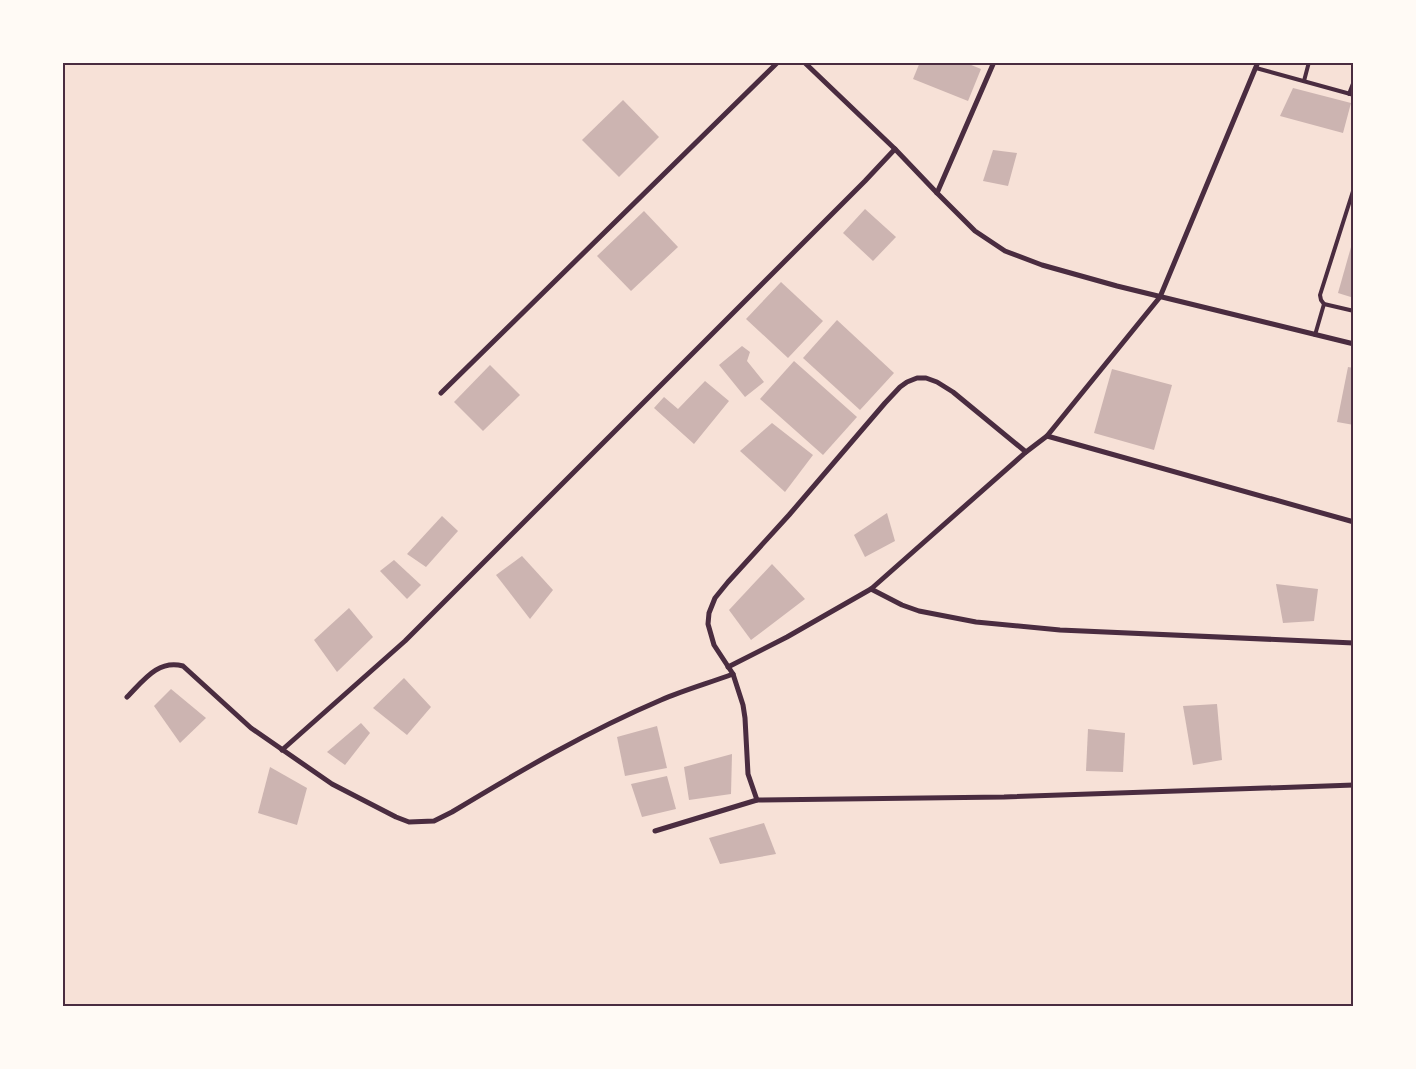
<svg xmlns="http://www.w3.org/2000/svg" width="1416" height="1069" viewBox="0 0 1416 1069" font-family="'DM Sans',sans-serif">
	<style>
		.building { fill: #ccb4b1 }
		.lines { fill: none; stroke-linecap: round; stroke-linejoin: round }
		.service { stroke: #4a2c40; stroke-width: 4 }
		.minor { stroke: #4a2c40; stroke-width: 5 }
		.neatline { fill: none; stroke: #4a2c40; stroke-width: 2 }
	</style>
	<rect width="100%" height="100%" fill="#f7e1d7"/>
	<!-- building -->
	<g class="building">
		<polygon points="920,62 964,62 981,69 968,101 913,79"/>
		<polygon points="1293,88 1351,103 1343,133 1280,116"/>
		<polygon points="623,100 659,137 619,177 582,140"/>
		<polygon points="993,150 1017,153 1008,186 983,181"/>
		<polygon points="865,209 896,237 873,261 843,233"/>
		<polygon points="644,211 678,247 631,291 597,256"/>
		<polygon points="1353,240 1354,240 1354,298 1338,293"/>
		<polygon points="781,282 823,321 788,358 746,319"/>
		<polygon points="837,320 894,373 860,410 803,358"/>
		<polygon points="742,346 750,352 747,361 764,382 745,397 719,365"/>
		<polygon points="794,361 857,417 823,455 760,399"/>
		<polygon points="490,365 520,395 483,431 454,402"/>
		<polygon points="1348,367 1354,368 1354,425 1337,422"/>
		<polygon points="1112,369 1172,385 1154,450 1094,433"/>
		<polygon points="705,381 729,401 694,444 654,408 664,397 678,409"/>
		<polygon points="772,423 813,455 785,492 740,451"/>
		<polygon points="887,513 895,541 865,557 854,535"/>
		<polygon points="442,516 458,531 426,567 407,554"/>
		<polygon points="522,556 553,590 530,619 496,575"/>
		<polygon points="394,560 421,585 407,599 380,571"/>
		<polygon points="772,564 805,599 751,640 729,610"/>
		<polygon points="1276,584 1318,589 1314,621 1283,623"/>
		<polygon points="349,608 373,637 337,672 314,640"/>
		<polygon points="404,678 431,707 407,735 373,708"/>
		<polygon points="171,689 206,718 180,743 154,706"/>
		<polygon points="1217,704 1222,760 1193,765 1183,706"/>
		<polygon points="361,723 370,733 345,765 327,752"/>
		<polygon points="657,726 667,768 625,776 617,737"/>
		<polygon points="1088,729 1125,733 1123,772 1086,771"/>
		<polygon points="732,754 731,794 689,800 684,767"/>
		<polygon points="270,767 307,788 297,825 258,813"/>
		<polygon points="667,776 676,809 642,817 631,784"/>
		<polygon points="764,823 776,854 720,864 709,838"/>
	</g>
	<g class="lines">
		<!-- service -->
		<g class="service">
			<polyline points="1256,68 1354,95"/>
			<polyline points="1304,81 1309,62"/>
			<polyline points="1349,94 1354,81"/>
			<polyline points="1354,188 1320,295 1321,300 1324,304 1354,311"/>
			<polyline points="1315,335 1324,304"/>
		</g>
		<!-- minor -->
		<g class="minor">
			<polyline points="804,62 895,149 937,193 975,231 1005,251 1042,265 1117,286 1354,344"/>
			<polyline points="937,193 994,62"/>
			<polyline points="441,393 778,62"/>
			<polyline points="1047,436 1354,522"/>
			<polyline points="871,589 902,605 919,611 976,622 1060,630 1354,643"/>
			<polyline points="728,667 787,637 871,589 1026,452 1047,436 1160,297 1258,62"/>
			<path d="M127,697c16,-16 31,-38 56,-31l68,62 81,56 64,33 13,5 25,-1 18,-9c68,-41 136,-81 209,-112 23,-10 48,-17 72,-26"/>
			<polyline points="282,750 405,641 865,181 895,149"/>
			<polyline points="757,800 748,774 745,718 743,705 733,674 714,645 708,624 709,613 715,598 728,582 789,515 885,403 900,387 907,382 917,378 926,378 937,382 953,392 1026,452"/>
			<polyline points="655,831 757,800 1004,797 1354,785"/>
		</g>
	</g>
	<!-- border -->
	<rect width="1416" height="1069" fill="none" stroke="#fffaf5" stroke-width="128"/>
	<rect x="64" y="64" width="1288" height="941" class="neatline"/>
</svg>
